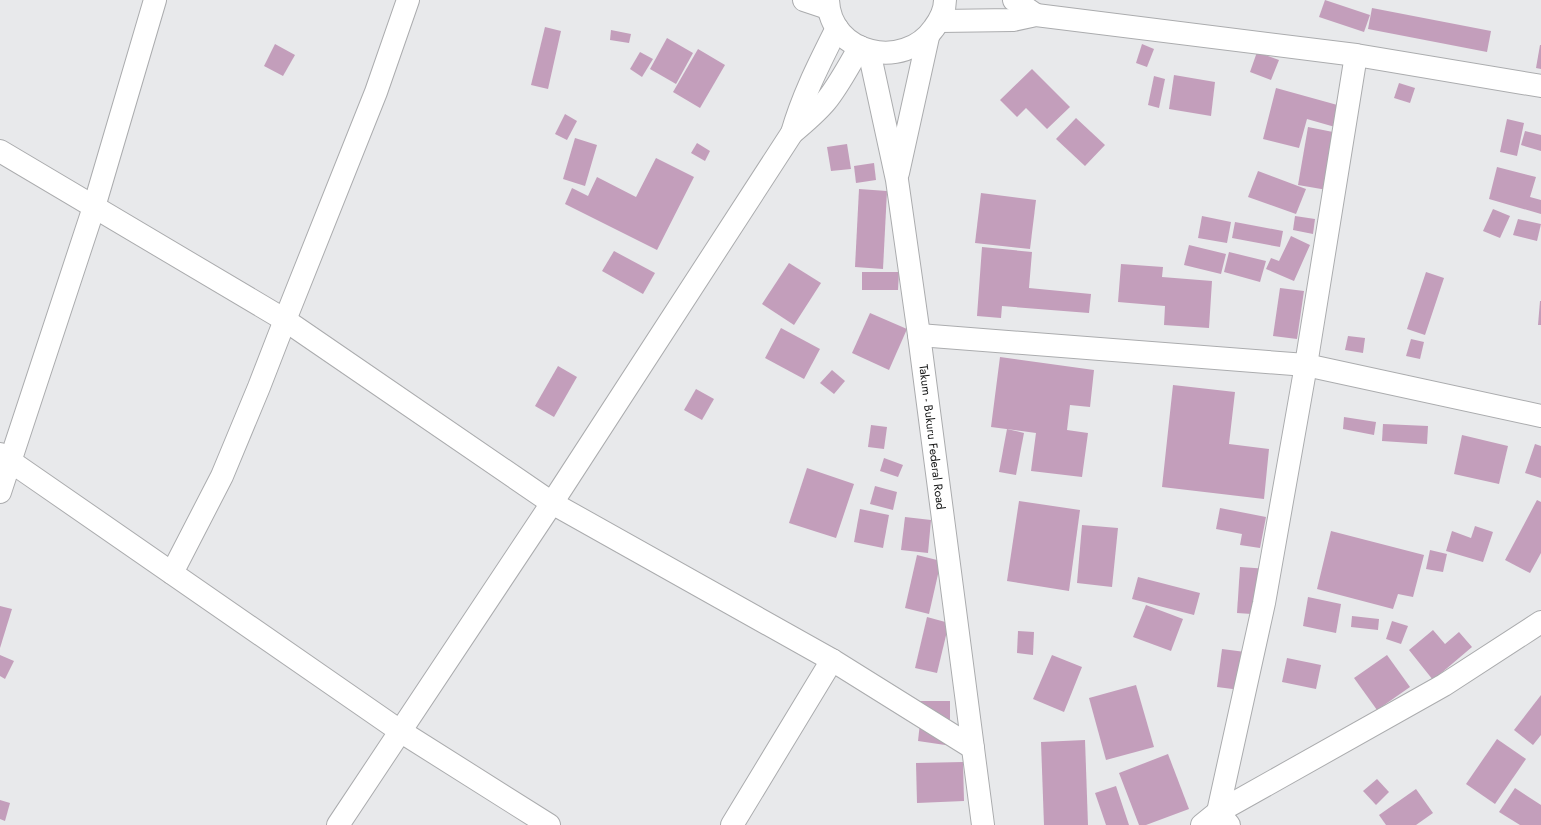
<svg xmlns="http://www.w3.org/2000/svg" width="1541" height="825" viewBox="0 0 1541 825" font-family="Jost,sans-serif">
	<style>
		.building { fill: #c39ebb }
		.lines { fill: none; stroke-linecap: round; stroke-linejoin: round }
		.street-casing { stroke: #abacae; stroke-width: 24 }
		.secondary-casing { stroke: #abacae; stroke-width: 24 }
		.primary-casing { stroke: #abacae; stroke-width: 24 }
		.street { stroke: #fff; stroke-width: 22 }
		.secondary { stroke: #fff; stroke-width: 22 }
		.primary { stroke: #fff; stroke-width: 22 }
		.labels { text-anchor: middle; stroke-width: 3.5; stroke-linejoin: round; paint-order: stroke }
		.street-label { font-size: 12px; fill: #101111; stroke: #fff }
	</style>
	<rect width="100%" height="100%" fill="#e8e9eb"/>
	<!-- building -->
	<g class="building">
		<polygon points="1325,0 1370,15 1364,32 1319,17"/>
		<polygon points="1372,8 1491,31 1487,52 1368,29"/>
		<polygon points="545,27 561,31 548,89 531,85"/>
		<polygon points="611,30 631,34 629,43 610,40"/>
		<polygon points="667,38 693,53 676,84 650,69"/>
		<polygon points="275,44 295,55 283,76 264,66"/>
		<polygon points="1142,44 1154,49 1147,67 1136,63"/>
		<polygon points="1540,45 1541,45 1541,69 1536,68"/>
		<polygon points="698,49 725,65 700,108 673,92"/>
		<polygon points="640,52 653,59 642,77 630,69"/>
		<polygon points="1257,52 1279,60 1271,80 1250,72"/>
		<polygon points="1032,69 1070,107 1047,129 1026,108 1017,117 1000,100"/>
		<polygon points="1174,75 1215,82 1211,116 1169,109"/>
		<polygon points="1154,76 1165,79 1159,108 1148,105"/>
		<polygon points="1399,83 1415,88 1410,103 1394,98"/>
		<polygon points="1276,88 1341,106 1335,127 1307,119 1299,148 1263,139"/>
		<polygon points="565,114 577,121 567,140 555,134"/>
		<polygon points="1076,118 1105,145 1085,166 1056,139"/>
		<polygon points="1507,119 1524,123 1517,156 1500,152"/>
		<polygon points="1308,127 1343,134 1333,191 1298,185"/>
		<polygon points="1525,131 1541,135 1541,151 1521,145"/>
		<polygon points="575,138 597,145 585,186 563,179"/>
		<polygon points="697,143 710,151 705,161 691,153"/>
		<polygon points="847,144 851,169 831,171 827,147"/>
		<polygon points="656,158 694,177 657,250 565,204 572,188 588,196 597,177 636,197"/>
		<polygon points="874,163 876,180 856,183 854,166"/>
		<polygon points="1497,167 1536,177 1530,197 1541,200 1541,214 1489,199"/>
		<polygon points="1258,171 1306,189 1296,214 1248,197"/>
		<polygon points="859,189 887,191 883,269 855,267"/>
		<polygon points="981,193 1036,200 1030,249 975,243"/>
		<polygon points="1493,209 1510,216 1500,238 1483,231"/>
		<polygon points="1202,216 1231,222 1227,243 1198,238"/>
		<polygon points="1295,216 1315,219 1313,234 1293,230"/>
		<polygon points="1518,219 1541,224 1537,241 1513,235"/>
		<polygon points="1235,222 1283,231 1280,247 1232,238"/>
		<polygon points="1291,236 1310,245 1294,281 1266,269 1271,258 1279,261"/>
		<polygon points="1189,245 1226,254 1221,274 1184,265"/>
		<polygon points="982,247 1032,252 1029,288 1091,294 1089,313 1002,306 1001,318 977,316"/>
		<polygon points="614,251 655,273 643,294 602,271"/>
		<polygon points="1229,252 1266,261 1260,282 1224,272"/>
		<polygon points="789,263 821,283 794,325 762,304"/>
		<polygon points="1121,264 1163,267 1162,277 1212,281 1209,328 1164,325 1165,306 1118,302"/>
		<polygon points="862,272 899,272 898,290 862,290"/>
		<polygon points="1426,272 1444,278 1425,335 1407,329"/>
		<polygon points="1280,288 1304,291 1297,339 1273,336"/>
		<polygon points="1540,301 1541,301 1541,325 1538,325"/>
		<polygon points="870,313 907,329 889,370 852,353"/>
		<polygon points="781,328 820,349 804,379 765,358"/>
		<polygon points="1348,336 1365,338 1363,353 1345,350"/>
		<polygon points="1411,339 1424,342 1420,359 1406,356"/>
		<polygon points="1000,357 1094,370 1090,407 1070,405 1067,430 1088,433 1082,477 1031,471 1036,433 991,427"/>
		<polygon points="558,366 577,377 554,417 535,406"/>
		<polygon points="832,370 845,381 834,394 820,383"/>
		<polygon points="1173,385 1235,392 1229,444 1269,449 1264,499 1162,487"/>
		<polygon points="696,389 714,399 702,420 684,410"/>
		<polygon points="1344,417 1376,422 1374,435 1343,429"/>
		<polygon points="1383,424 1428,426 1427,444 1382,441"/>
		<polygon points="871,425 887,427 884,449 868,447"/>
		<polygon points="1007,429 1024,433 1016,475 999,472"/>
		<polygon points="1462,435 1508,446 1499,484 1454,474"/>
		<polygon points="1535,444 1541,446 1541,478 1525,473"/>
		<polygon points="884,458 903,465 898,477 880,471"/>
		<polygon points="807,468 854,484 836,538 789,523"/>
		<polygon points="875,486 897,492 893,510 870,504"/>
		<polygon points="1537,500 1541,502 1541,553 1530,573 1505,560"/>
		<polygon points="1019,501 1080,510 1069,591 1007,581"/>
		<polygon points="1220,508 1266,517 1260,548 1240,545 1242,534 1216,529"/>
		<polygon points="860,509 889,515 883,548 854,542"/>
		<polygon points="905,517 931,520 928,553 901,550"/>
		<polygon points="1082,525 1118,528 1112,587 1077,583"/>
		<polygon points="1475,526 1493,532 1483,562 1446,551 1452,531 1471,538"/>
		<polygon points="1331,531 1424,555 1413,597 1398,594 1393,609 1317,589"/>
		<polygon points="1430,550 1447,554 1443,572 1426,569"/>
		<polygon points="917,555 941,561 929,614 905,608"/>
		<polygon points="1240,567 1269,569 1266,615 1237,613"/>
		<polygon points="1138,577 1200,593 1194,615 1132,599"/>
		<polygon points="1308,597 1341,604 1336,633 1303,626"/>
		<polygon points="1146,605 1183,619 1171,651 1133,637"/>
		<polygon points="0,606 12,609 0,648"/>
		<polygon points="1352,616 1379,619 1378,630 1351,627"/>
		<polygon points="927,617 949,623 937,673 915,668"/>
		<polygon points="1392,621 1408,626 1401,644 1386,639"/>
		<polygon points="1433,630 1445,644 1459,632 1472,647 1433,680 1409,650"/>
		<polygon points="1018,631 1034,632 1033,655 1017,653"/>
		<polygon points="1222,649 1253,653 1248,691 1217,687"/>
		<polygon points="0,655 14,661 5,679 0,676"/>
		<polygon points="1052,655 1082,667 1064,712 1033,699"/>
		<polygon points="1387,655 1410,687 1377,710 1354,678"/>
		<polygon points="1287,658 1321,665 1316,689 1282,682"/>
		<polygon points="1136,685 1154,747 1106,760 1089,698"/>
		<polygon points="1541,695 1541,735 1533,745 1514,730"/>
		<polygon points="911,701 950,701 950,720 911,719"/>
		<polygon points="920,723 952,746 918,741"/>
		<polygon points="1497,739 1526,759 1495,804 1466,784"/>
		<polygon points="1085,740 1088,825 1044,825 1041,742"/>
		<polygon points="1168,754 1189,809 1146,825 1139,825 1119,773"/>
		<polygon points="963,762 964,801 917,803 916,763"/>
		<polygon points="1377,779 1389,792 1376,805 1363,791"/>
		<polygon points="1116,786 1129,825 1106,825 1095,793"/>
		<polygon points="1515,788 1541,805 1541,825 1520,825 1499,812"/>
		<polygon points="1416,789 1433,813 1416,825 1386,825 1379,815"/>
		<polygon points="0,800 10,803 5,821 0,819"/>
	</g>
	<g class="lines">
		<defs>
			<g id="street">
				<polyline points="0,151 285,320 552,503 832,660 973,748"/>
				<polyline points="919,335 1306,365 1541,416"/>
				<polyline points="0,454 400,731 549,825"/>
				<polyline points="0,492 94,207 155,0"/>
				<polyline points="172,573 222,476 259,387 285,320 376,92 408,0"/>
				<polyline points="732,825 832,660"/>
				<polyline points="1202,825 1218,812 1444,685 1541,622"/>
				<polyline points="1229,825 1218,812 1264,603 1306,365 1356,55"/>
			</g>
			<g id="secondary">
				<polyline points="804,0 828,8"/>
				<polyline points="1014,0 1036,15"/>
				<polyline points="940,21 1013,20 1036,15 1356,55 1541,86"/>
				<path d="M792,133c12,-10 24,-20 34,-32 13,-16 23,-36 34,-54"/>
				<path d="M338,825l214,-322 240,-370c11,-38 27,-69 45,-105"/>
			</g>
			<g id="primary">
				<path d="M828,0c2,55 76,71 106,28 6,-8 11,-18 11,-28"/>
				<polyline points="869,51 897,180 919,335 983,825"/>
				<polyline points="898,173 928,37"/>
			</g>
		</defs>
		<!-- street casing -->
		<use href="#street" class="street-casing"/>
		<!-- secondary casing -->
		<use href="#secondary" class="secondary-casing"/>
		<!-- primary casing -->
		<use href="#primary" class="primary-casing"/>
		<!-- street -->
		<use href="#street" class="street"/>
		<!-- secondary -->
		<use href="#secondary" class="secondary"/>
		<!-- primary -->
		<use href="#primary" class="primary"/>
	</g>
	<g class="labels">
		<!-- street labels -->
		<g class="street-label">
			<text transform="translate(932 437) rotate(83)" y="4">Takum - Bukuru Federal Road</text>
		</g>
	</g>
</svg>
